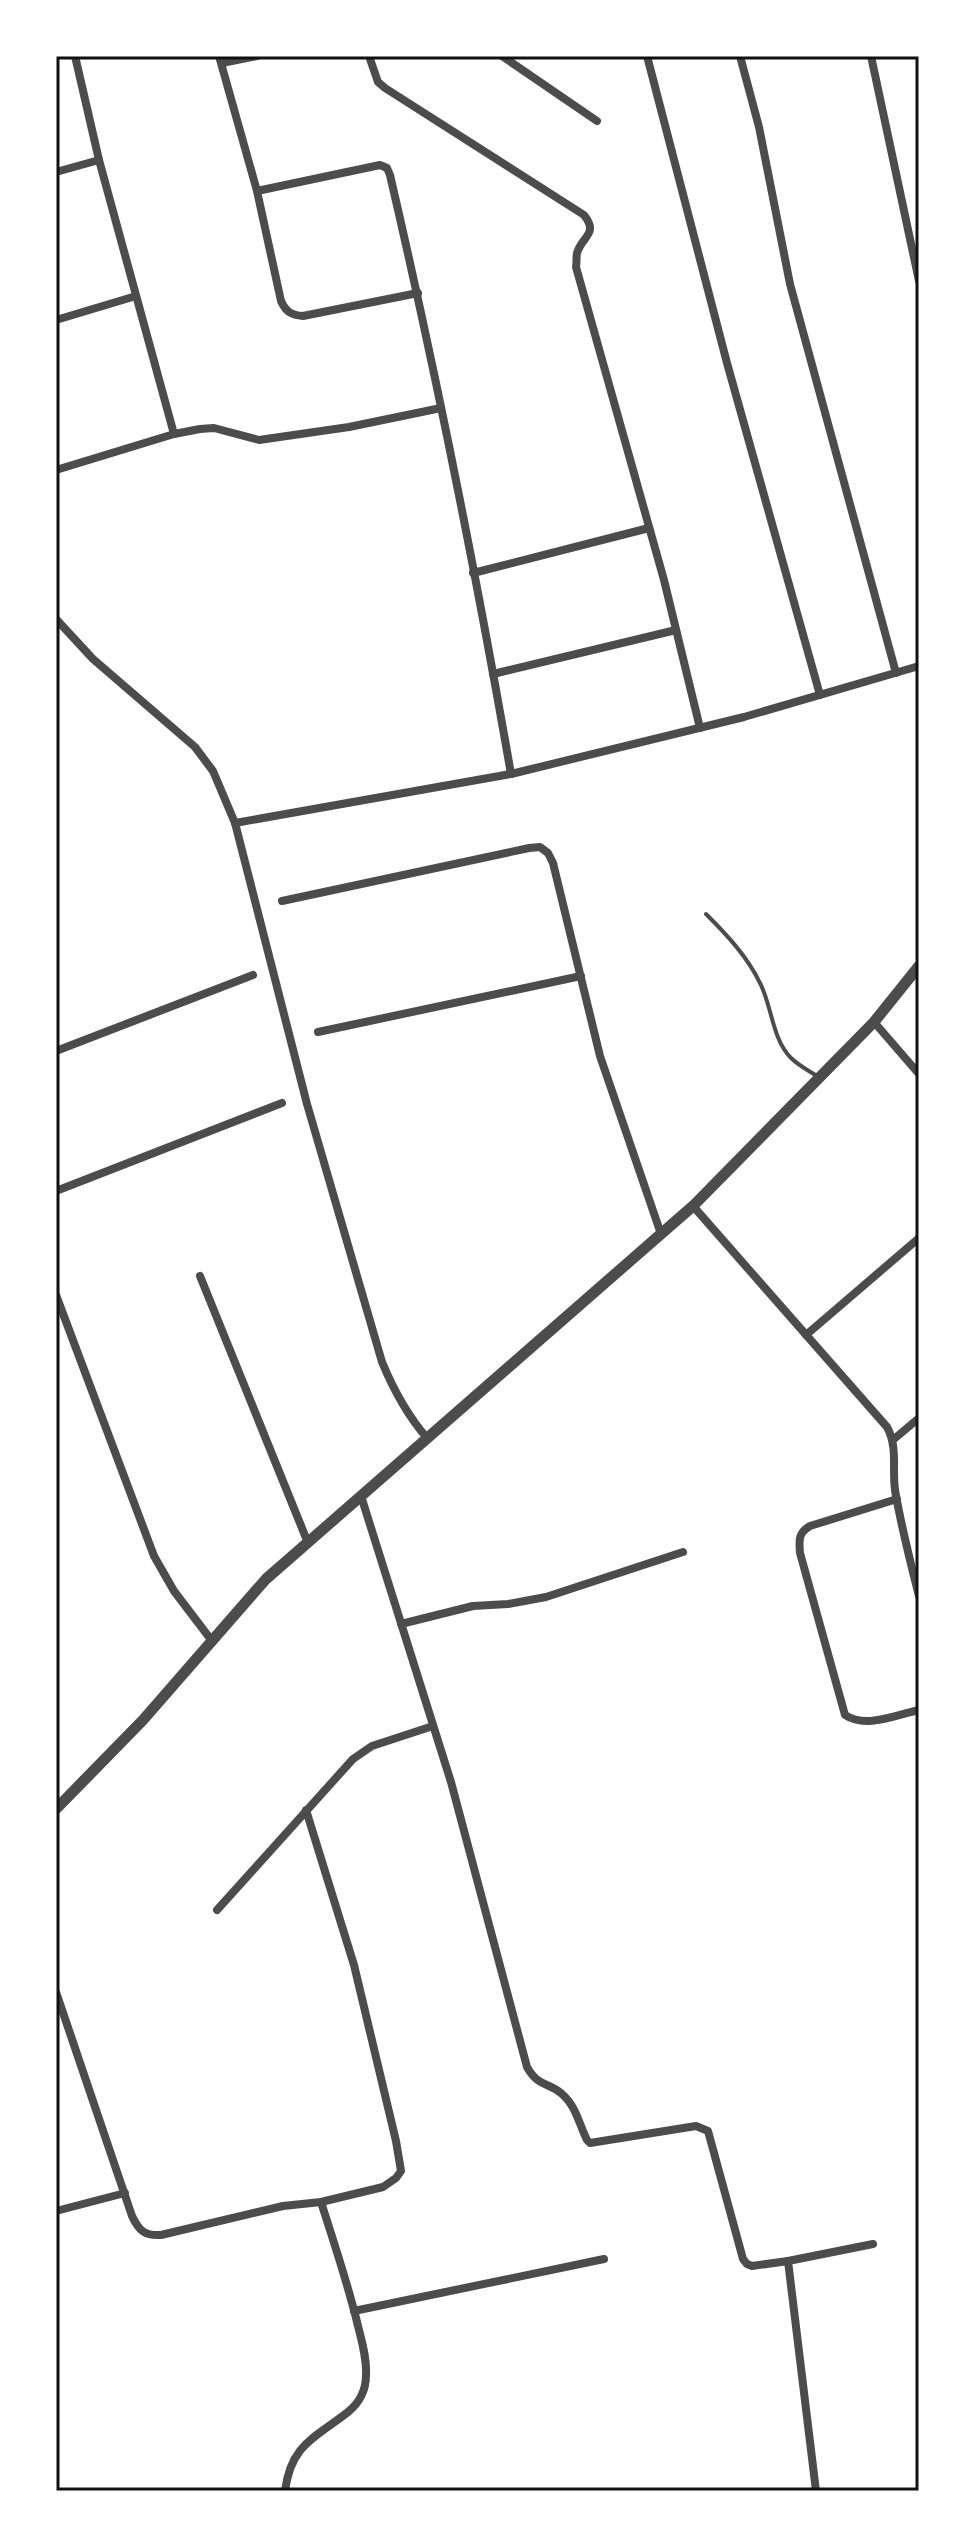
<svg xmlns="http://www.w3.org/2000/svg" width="975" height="2547" viewBox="0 0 975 2547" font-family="'Crimson Pro',serif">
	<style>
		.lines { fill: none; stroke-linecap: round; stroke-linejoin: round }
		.service { stroke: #4c4c4c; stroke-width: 4 }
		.minor { stroke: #4c4c4c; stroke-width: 8 }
		.tertiary { stroke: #4c4c4c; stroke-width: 11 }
		.neatline { fill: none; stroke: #111; stroke-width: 3 }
	</style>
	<rect width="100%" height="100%" fill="#fff"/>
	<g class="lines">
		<!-- service -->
		<path class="service" d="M706,914c20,20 41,42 54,69 12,23 12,56 31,75 7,7 18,13 26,18"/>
		<!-- minor -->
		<g class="minor">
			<polyline points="75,56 99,160 174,434"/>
			<path d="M219,56l38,135 24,110c5,11 10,14 22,15l115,-23"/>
			<path d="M369,56l9,26 7,6 199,127c15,19 -2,21 -7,38 -1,4 0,9 -1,14l88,313 36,148"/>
			<polyline points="502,56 597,121"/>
			<polyline points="647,56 727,363 820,695"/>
			<polyline points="740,56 759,127 790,284 896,673"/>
			<polyline points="871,56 919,281"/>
			<polyline points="222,63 257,56"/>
			<polyline points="56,172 99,160"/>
			<path d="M257,191l123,-26 7,3 3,7c46,198 86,398 121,599"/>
			<polyline points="56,320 136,296"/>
			<polyline points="56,470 174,434 200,429 214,428 259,440 349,427 441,408"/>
			<polyline points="473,573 649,528"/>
			<path d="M56,619l37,40 102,88 18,24 22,52 72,281 75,258c12,29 25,53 45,76"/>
			<polyline points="493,674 676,630"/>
			<polyline points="235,823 511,774 744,717 919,666"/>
			<polyline points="282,901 529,848 540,847 548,853 553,863 600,1056 661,1234"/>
			<polyline points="874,1022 919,1074"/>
			<polyline points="318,1032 581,976"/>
			<polyline points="56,1051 253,975"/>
			<polyline points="56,1191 282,1103"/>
			<path d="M693,1206l194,221c11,20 5,41 8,63 6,36 15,71 24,106"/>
			<polyline points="200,1276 308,1543"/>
			<polyline points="56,1295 154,1556 174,1591 212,1641"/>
			<polyline points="806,1335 919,1238"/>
			<polyline points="894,1439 919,1418"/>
			<path d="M361,1496l90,286 76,285c12,21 20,14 35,27 14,12 17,30 25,46l3,3 106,-17 12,5 35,128 4,5 5,2 36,-5 28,230"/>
			<path d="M897,1499l-87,27c-12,7 -11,14 -10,27l45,162c21,14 50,0 74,-5"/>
			<polyline points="401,1624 473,1606 508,1604 546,1597 683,1552"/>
			<polyline points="217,1910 353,1759 372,1746 433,1726"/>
			<path d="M56,1992l76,224c7,15 13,20 29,19l122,-29 38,-4 62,-15 13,-9 5,-7 -5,-30 -42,-176 -48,-155"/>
			<polyline points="56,2211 125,2193"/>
			<polyline points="788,2261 873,2244"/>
			<polyline points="354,2311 604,2259"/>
			<path d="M285,2491c6,-47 30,-53 63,-79 11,-9 18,-22 18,-37 1,-16 -4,-33 -8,-49 -10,-42 -24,-83 -37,-124"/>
		</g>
		<!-- tertiary -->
		<polyline class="tertiary" points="56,1809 143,1720 266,1579 693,1206 874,1022 919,966"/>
	</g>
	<!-- border -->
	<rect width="975" height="2547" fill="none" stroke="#ffffff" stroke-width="116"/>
	<rect x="58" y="58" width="859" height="2431" class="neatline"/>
</svg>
